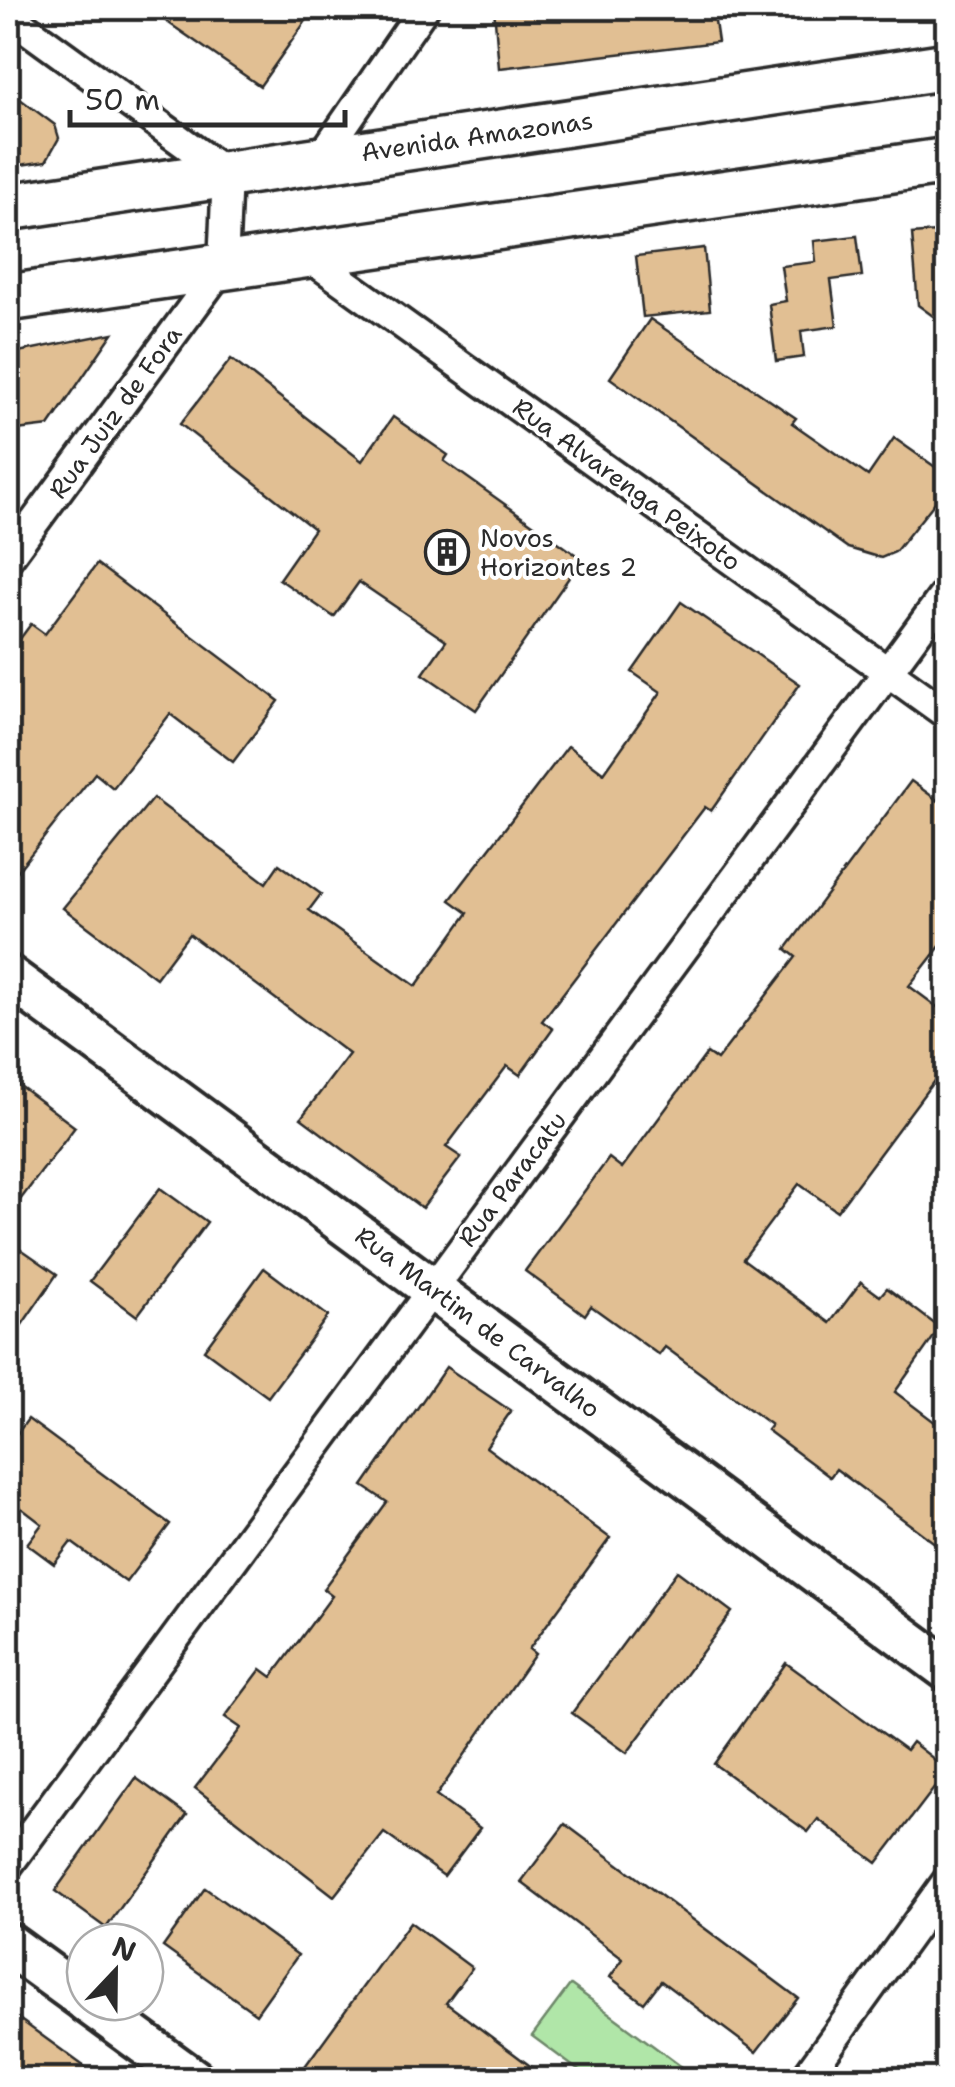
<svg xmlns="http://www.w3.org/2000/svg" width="955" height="2087" viewBox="0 0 955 2087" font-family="'Shantell Sans',sans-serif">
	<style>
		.green { fill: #b0e6a8; stroke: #6e886a; stroke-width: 2.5 }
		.building { fill: #e1bf93; stroke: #2b2b2b; stroke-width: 2.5 }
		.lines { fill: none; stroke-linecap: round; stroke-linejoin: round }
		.street-casing { stroke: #2b2b2b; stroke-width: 35 }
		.secondary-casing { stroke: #2b2b2b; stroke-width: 48 }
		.primary-casing { stroke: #2b2b2b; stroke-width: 52 }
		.street { stroke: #fff; stroke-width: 28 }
		.secondary { stroke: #fff; stroke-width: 40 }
		.primary { stroke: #fff; stroke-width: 45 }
		.labels { text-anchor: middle; stroke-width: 8; stroke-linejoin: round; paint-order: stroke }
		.street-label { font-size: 25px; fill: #2b2b2b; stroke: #fff }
		.poi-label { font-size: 25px; fill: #2b2b2b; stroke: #fff; text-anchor: start }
	</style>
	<rect width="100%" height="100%" fill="#fff"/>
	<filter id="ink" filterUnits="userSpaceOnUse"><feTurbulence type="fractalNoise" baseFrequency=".01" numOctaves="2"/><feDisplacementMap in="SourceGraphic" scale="20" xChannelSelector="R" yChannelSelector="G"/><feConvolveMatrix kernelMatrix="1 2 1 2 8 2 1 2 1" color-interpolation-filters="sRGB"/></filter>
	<g filter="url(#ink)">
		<!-- green -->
		<polygon class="green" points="570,1985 571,1985 698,2079 590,2079 532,2036"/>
		<!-- building -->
		<g class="building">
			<polygon points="147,8 315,8 260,86"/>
			<polygon points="494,8 713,8 718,42 499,68"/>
			<polygon points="8,90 55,125 59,138 46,161 8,167"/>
			<polygon points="948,231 948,327 918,305 912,234"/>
			<polygon points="857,236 862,276 831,280 837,326 801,331 804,357 776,361 769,304 786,301 781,266 816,262 814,241"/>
			<polygon points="704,248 710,310 643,317 636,256"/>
			<polygon points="650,319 796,418 792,423 868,476 894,438 948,476 948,486 895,552 881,558 848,548 610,378"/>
			<polygon points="113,333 49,426 8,431 8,354"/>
			<polygon points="231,359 362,461 393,417 448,455 444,461 582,559 476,710 423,674 446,641 359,582 334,617 279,579 314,529 180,424"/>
			<polygon points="97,564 279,701 233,762 170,714 113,788 95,773 8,883 8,655 31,624 45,634"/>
			<polygon points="681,602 800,684 711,811 705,807 542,1021 553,1029 520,1075 507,1066 446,1147 461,1157 422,1208 301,1118 349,1054 189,934 156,978 63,908 153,798 266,883 279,864 321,894 309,910 416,986 468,913 450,900 568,746 604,773 661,692 632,672"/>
			<polygon points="911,781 948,808 948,936 909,986 948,1015 948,1062 837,1211 799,1184 743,1259 830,1323 861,1282 880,1296 887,1288 940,1328 895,1392 948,1432 948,1553 836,1469 830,1477 767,1430 771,1425 665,1347 659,1355 591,1306 585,1315 525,1271 609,1158 622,1168 707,1053 717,1060 796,957 786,949"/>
			<polygon points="8,1077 75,1127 8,1216"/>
			<polygon points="160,1188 207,1222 137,1316 90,1281"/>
			<polygon points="8,1240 57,1274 8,1345"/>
			<polygon points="264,1268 328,1316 268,1397 204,1350"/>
			<polygon points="446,1367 511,1411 486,1447 610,1538 529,1649 535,1654 436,1796 480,1828 444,1876 384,1833 334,1896 195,1788 241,1728 225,1717 261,1669 272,1677 332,1596 323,1589 387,1502 363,1486"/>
			<polygon points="28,1419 170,1524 126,1582 71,1542 54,1564 27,1544 42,1524 8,1498 8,1446"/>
			<polygon points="677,1571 732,1612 627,1753 572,1713"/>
			<polygon points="786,1663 906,1750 912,1742 948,1770 877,1863 818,1819 808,1832 714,1764"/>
			<polygon points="136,1778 187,1815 106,1928 55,1891"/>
			<polygon points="565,1824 798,1998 756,2052 661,1981 644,2003 610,1977 623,1959 521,1882"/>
			<polygon points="205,1888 298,1955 256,2014 163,1947"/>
			<polygon points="410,1922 472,1968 446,2003 549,2080 295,2080"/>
			<polygon points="8,2011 103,2080 8,2080"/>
		</g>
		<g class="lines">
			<defs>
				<g id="street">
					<polyline points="8,15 227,174 223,266 8,558"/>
					<polyline points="320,159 424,8"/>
					<polyline points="305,254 948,715"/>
					<polyline points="8,1865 948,590"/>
					<polyline points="804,2080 948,1880"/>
				</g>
				<g id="secondary">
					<polyline points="8,976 948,1670"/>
					<polyline points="8,1944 85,2000"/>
					<polyline points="87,2002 194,2080"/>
				</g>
				<g id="primary">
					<polyline points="8,207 948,66"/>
					<polyline points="8,298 948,161"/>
				</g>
			</defs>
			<!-- street casing -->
			<use href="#street" class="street-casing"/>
			<!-- secondary casing -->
			<use href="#secondary" class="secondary-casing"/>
			<!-- primary casing -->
			<use href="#primary" class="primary-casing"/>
			<!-- street -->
			<use href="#street" class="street"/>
			<!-- secondary -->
			<use href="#secondary" class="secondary"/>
			<!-- primary -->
			<use href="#primary" class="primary"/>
		</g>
	</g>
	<!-- icons -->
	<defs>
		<symbol id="building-ring" viewBox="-11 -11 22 22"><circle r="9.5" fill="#fff" stroke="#2b2b2b" stroke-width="1.5"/><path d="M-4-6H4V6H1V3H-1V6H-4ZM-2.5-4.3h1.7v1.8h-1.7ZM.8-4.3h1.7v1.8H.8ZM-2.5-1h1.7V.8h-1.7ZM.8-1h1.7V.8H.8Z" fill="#2b2b2b"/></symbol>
	</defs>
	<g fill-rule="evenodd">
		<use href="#building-ring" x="422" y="527" width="50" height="50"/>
	</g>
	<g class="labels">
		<!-- street labels -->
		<g class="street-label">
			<text transform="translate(477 136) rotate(-8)" y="9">Avenida Amazonas</text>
			<text transform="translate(115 412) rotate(-54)" y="9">Rua Juiz de Fora</text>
			<text transform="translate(627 484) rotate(36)" y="9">Rua Alvarenga Peixoto</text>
			<text transform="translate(512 1179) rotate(-53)" y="9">Rua Paracatu</text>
			<text transform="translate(478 1322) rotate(37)" y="9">Rua Martim de Carvalho</text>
		</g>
		<!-- poi labels -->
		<g class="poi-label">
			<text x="480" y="547">Novos<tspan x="480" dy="29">Horizontes 2</tspan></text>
		</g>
	</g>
	<!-- margin -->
	<rect width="955" height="2087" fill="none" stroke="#fff" stroke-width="40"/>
	<rect x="20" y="20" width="915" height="2047" fill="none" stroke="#2b2b2b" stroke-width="4" filter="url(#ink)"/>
	<!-- north arrow -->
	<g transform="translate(115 1972) rotate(22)"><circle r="48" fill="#ffffff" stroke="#aaaaaa" stroke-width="2.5"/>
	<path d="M0-8L18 38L0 25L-18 38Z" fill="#2b2b2b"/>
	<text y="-15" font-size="28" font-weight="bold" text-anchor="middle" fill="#2b2b2b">N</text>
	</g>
	<!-- scale -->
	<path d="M70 110v15h275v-15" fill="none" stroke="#2b2b2b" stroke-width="5"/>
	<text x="85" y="110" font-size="30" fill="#2b2b2b" stroke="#ffffff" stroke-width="8" paint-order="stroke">50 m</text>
</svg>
